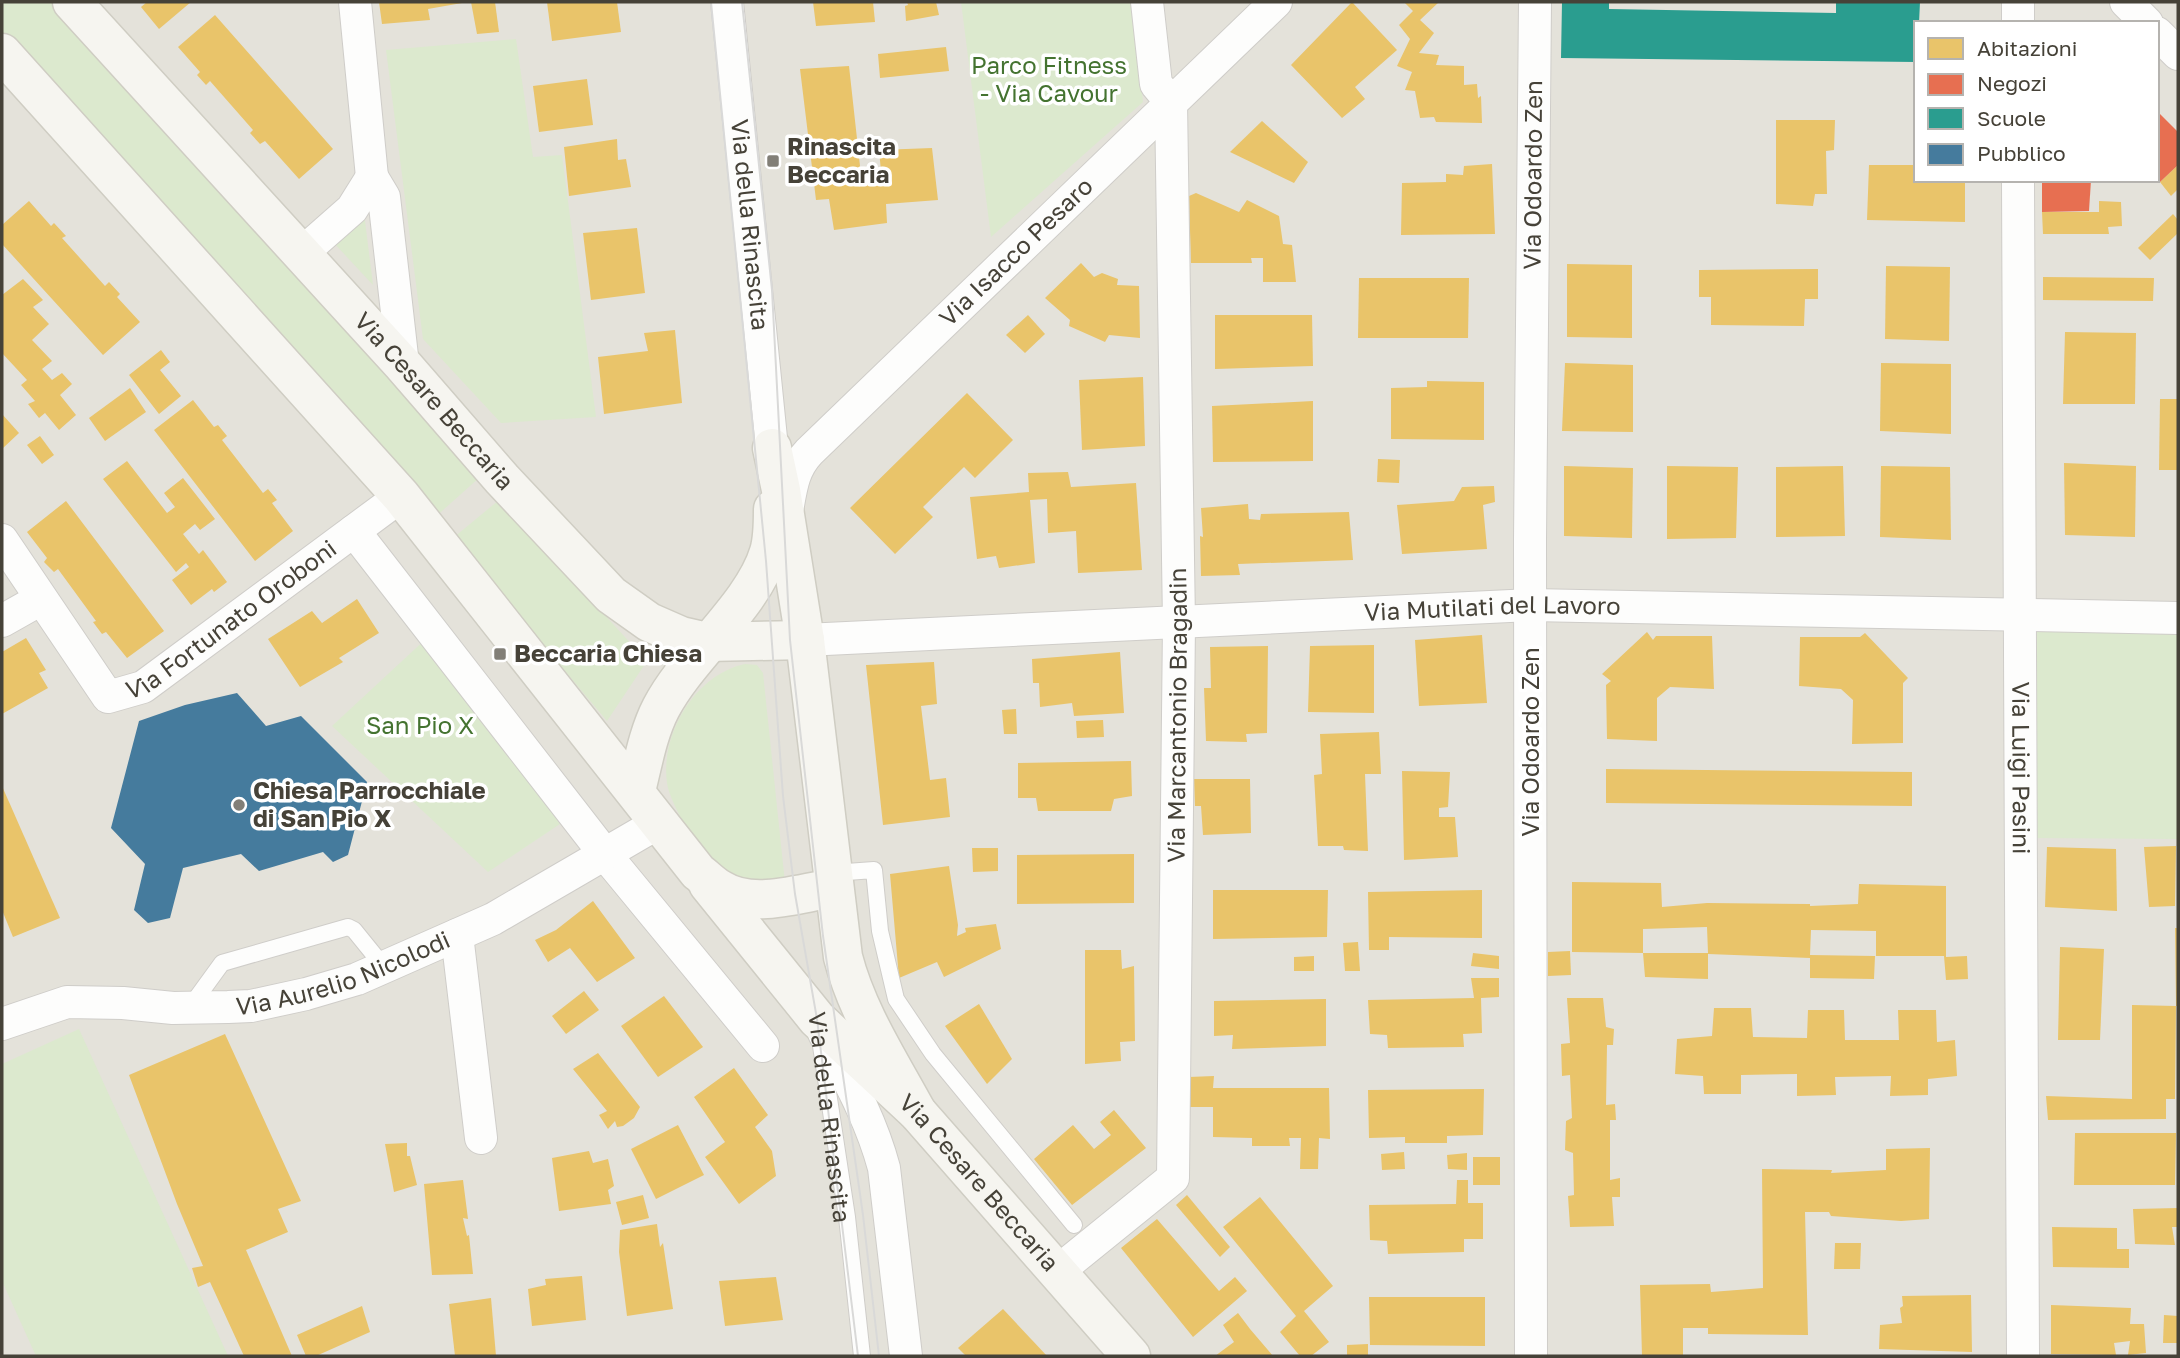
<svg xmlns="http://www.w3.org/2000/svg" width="2180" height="1358" viewBox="0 0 2180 1358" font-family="'Golos Text',sans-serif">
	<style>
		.residential { fill: #e4e2da; fill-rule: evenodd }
		.green { fill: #dce9ce }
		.homes { fill: #e9c46a }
		.shops { fill: #e76f51 }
		.schools { fill: #2a9d8f }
		.public { fill: #457b9d }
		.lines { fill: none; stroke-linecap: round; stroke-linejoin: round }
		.lane-casing { stroke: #cfcdc9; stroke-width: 18 }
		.street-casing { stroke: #cfcdc9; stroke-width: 34 }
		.secondary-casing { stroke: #cfcdc3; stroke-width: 41 }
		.lane { stroke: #fdfdfc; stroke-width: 16 }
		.street { stroke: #fdfdfc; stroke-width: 32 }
		.secondary { stroke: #f6f5f0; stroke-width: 38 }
		.tram { stroke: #d9d9d8; stroke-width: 2 }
		.poi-dot { fill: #827f77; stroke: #fff; stroke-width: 2.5 }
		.labels { text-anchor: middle; stroke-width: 7; stroke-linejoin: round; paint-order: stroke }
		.park-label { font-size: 24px; fill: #447330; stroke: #fff }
		.poi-label { font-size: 24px; font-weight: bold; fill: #464238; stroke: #fff; text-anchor: start }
		.street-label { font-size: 24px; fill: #464238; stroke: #fff }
	</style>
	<rect width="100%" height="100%" fill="#f1f0eb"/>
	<!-- residential -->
	<path class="residential" d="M2,2h2176v1354h-2176zM1916,23h241v157h-241z"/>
	<!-- green -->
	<g class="green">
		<polygon points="2,2 53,2 479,478 433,519 2,38"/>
		<polygon points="961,2 1132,2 1143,102 991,237"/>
		<polygon points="516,39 533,157 562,155 596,417 501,423 423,339 386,50"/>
		<polygon points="364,213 373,285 333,242"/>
		<polygon points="499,500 647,661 607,721 453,538"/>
		<polygon points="2037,631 2178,634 2178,839 2035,838"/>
		<polygon points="429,636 563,822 488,872 332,726"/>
		<path d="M745,664l12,1 6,8 22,210c-7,1 -15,5 -21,5 -6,0 -14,-5 -20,-8 -8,-3 -17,-6 -24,-11 -18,-12 -50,-64 -53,-86 -7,-50 29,-109 78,-119z"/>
		<polygon points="79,1029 228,1356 36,1356 2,1281 2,1064"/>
	</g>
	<!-- homes -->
	<g class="homes">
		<polygon points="147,2 191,2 159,29 141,7"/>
		<polygon points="379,2 462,2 462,3 428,9 430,20 382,24"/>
		<polygon points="471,2 495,2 499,32 477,34"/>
		<polygon points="547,2 617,2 621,32 552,41"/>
		<polygon points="813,2 873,2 875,22 816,26"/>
		<polygon points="907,2 936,2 939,15 906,21 905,6 908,5"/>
		<polygon points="1352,2 1397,50 1355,87 1365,99 1342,118 1291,65"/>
		<polygon points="1404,2 1439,2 1420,20 1434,33 1419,53 1439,55 1436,65 1464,66 1464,85 1477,84 1478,98 1481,96 1482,123 1436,122 1434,117 1420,118 1415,91 1405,90 1412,72 1397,66 1410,39 1399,25 1413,11"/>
		<polygon points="215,15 333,149 299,179 265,141 260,144 250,133 253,130 210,81 206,85 197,75 200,72 178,47"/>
		<polygon points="946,47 949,71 880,78 878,54"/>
		<polygon points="849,66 861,175 881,171 879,150 932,148 938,200 886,204 887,223 834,230 829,199 816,200 800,69"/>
		<polygon points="587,79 593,125 539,132 533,86"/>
		<polygon points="1776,120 1835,120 1834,150 1826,151 1827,194 1815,194 1813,206 1776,204"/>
		<polygon points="1262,121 1308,162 1294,183 1230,152"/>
		<polygon points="617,139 618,160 626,159 631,187 569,196 564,147"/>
		<polygon points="1492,164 1495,234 1401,235 1402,183 1446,182 1446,174 1463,175 1464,166"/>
		<polygon points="1869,165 1916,165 1916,180 1965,180 1965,222 1867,220"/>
		<polygon points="2178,165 2178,189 2171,196 2160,182"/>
		<polygon points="1196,193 1239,212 1247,200 1279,216 1283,244 1292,245 1296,282 1263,282 1263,258 1251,258 1252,263 1191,263 1189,196"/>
		<polygon points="29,201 51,226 54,223 66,236 62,238 105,286 109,282 120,294 117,297 140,322 103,355 2,244 2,225"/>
		<polygon points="2099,201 2121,202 2122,226 2108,227 2109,234 2043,234 2042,212 2099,212"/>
		<polygon points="2173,214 2178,220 2178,233 2150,260 2138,248"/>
		<polygon points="637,228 645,293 591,300 583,233"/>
		<polygon points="1081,263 1094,277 1102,273 1118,279 1117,285 1139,286 1140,338 1109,335 1105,342 1069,326 1070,320 1045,298"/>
		<polygon points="1567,264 1632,265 1632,338 1567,337"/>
		<polygon points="1886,266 1950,267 1949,341 1885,339"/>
		<polygon points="1818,269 1818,299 1805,299 1804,326 1711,325 1711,297 1699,297 1699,270"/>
		<polygon points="2043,277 2154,278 2153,301 2043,300"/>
		<polygon points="1359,278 1469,278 1468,338 1358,338"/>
		<polygon points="23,279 43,300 33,307 49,324 32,340 52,361 42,369 52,380 62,373 72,384 60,395 76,415 59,430 45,413 39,418 28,404 35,401 21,385 27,380 2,353 2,295"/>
		<polygon points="1028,315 1045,334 1025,353 1006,335"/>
		<polygon points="1215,315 1312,315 1313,366 1215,369"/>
		<polygon points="675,330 682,403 604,414 598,357 648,351 644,333"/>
		<polygon points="2065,332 2136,333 2135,404 2063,404"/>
		<polygon points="161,350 170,362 160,370 181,396 159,414 129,375"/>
		<polygon points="1565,363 1633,365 1633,432 1562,431"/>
		<polygon points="1881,363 1951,364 1951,434 1880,431"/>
		<polygon points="1143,377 1145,446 1082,450 1079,380"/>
		<polygon points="1427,381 1484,382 1484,440 1391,439 1391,388 1427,387"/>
		<polygon points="130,388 146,412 105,441 89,418"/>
		<polygon points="967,393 1013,440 975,478 964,467 923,507 933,517 895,554 850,508"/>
		<polygon points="2160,399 2178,399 2178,470 2159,470"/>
		<polygon points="193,400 214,427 218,425 227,436 222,440 263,493 268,489 277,500 272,503 293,531 255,561 154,430"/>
		<polygon points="1313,401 1313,461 1213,462 1212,406"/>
		<polygon points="2,414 19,433 2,449"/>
		<polygon points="40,436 54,455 42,464 27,445"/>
		<polygon points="1378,459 1400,460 1399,483 1377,482"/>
		<polygon points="127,461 167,513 175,507 164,493 183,478 215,519 200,530 195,524 183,534 199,554 203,550 227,582 214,592 212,589 191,605 172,580 189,567 186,563 176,572 103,479"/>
		<polygon points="2064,463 2136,466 2135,537 2065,535"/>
		<polygon points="1564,466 1633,468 1632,538 1564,536"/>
		<polygon points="1667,466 1738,467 1736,538 1667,539"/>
		<polygon points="1843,466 1845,536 1776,537 1776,467"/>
		<polygon points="1881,466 1950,467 1951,540 1880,537"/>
		<polygon points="1068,472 1071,487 1136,483 1142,570 1078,573 1076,531 1048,533 1047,499 1030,500 1035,563 999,568 996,556 977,559 970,497 1029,492 1028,473"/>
		<polygon points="1494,486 1495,502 1483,505 1487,549 1402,554 1397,505 1454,501 1462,487"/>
		<polygon points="66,501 164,631 127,658 106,632 102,634 93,622 96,621 58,569 54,572 44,562 47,558 27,532"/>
		<polygon points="1248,504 1249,519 1260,520 1261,514 1349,512 1353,560 1238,564 1240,575 1201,576 1200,536 1203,537 1201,508"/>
		<polygon points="357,599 379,633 339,658 343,662 300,687 268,639 312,611 322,623"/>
		<polygon points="1647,632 1653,640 1656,636 1712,636 1714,689 1670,687 1657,698 1657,741 1607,739 1606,685 1611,681 1602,674"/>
		<polygon points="1865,633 1908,678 1903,683 1903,743 1852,744 1853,700 1841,689 1799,686 1800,637 1860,637"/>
		<polygon points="1482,635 1487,703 1419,706 1415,640"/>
		<polygon points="26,638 46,670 39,673 48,688 2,714 2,652"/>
		<polygon points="1374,645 1374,713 1308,712 1310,646"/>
		<polygon points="1268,646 1267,733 1246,734 1247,742 1206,741 1204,688 1211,688 1210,647"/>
		<polygon points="1120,652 1124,713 1074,716 1072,703 1040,707 1039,683 1033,683 1032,659"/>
		<polygon points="934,662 937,704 921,706 930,780 946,778 950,817 883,825 866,665"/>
		<polygon points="1016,709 1017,734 1004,734 1002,710"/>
		<polygon points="1103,720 1104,737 1077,738 1076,721"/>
		<polygon points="1379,732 1381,774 1365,774 1368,851 1344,850 1343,846 1318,846 1314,775 1322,774 1320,734"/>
		<polygon points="1131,761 1132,796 1114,799 1111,811 1038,811 1036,798 1018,798 1018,763"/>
		<polygon points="1606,769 1912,772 1912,806 1606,803"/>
		<polygon points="1402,771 1450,772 1448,807 1439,808 1439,817 1455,817 1458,857 1404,860"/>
		<polygon points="1194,779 1250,779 1251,833 1203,835 1201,806 1195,806"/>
		<polygon points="2,786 60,918 13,937 2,910"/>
		<polygon points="2176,846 2175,906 2149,907 2144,847"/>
		<polygon points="2047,847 2116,849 2117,911 2045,907"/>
		<polygon points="972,848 998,848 998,871 973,872"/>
		<polygon points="1134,854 1134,903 1017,904 1017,855"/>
		<polygon points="949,866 958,925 957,936 966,932 965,928 996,924 1001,949 944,977 937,962 899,978 890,874"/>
		<polygon points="1572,882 1661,883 1662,907 1707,903 1810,904 1810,906 1858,904 1859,884 1946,886 1946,957 1967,956 1968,979 1946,980 1944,956 1876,956 1876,931 1811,930 1810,955 1875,956 1874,979 1810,978 1810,958 1708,954 1708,979 1645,977 1643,953 1708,953 1707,927 1643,929 1643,953 1572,952"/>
		<polygon points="1213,890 1328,890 1327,937 1213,939"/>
		<polygon points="1482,890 1482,938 1389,937 1389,950 1369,950 1368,892"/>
		<polygon points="593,901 635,958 597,982 570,948 548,962 535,940 556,930"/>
		<polygon points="2175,928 2178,928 2178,1006 2176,1006 2175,1099 2166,1099 2166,1119 2048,1120 2046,1096 2132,1099 2132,1005 2176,1006"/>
		<polygon points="1358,942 1360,971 1345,971 1343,943"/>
		<polygon points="2060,947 2104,949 2100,1040 2058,1040"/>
		<polygon points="1085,950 1121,950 1122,969 1134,966 1135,1041 1120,1042 1121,1061 1085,1064"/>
		<polygon points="1570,951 1571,975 1548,976 1548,952"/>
		<polygon points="1473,953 1499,956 1499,969 1471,966"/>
		<polygon points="1314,956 1314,971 1294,971 1294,957"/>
		<polygon points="1471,978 1499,978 1499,997 1481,998 1482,1033 1463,1034 1464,1047 1388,1048 1387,1035 1370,1034 1368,1000 1474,998"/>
		<polygon points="584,991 599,1010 566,1034 552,1016"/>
		<polygon points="664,996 703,1047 658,1077 621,1026"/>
		<polygon points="1567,998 1603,998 1606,1027 1614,1029 1613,1045 1607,1045 1606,1105 1615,1104 1616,1120 1610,1120 1610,1180 1620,1178 1620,1197 1612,1197 1614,1226 1570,1227 1568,1196 1574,1195 1573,1153 1565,1150 1566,1121 1572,1118 1570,1075 1562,1076 1561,1044 1570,1043"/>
		<polygon points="1326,999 1326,1046 1232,1049 1233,1035 1214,1036 1214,1001"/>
		<polygon points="979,1004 1012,1059 987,1084 945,1026"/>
		<polygon points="1714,1008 1751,1008 1753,1037 1807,1038 1808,1010 1844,1010 1845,1040 1899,1040 1898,1010 1936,1010 1937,1042 1955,1040 1957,1076 1928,1079 1928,1095 1890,1096 1891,1076 1835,1077 1836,1095 1797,1096 1797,1074 1741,1075 1741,1094 1704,1094 1703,1076 1675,1074 1677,1039 1712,1036"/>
		<polygon points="225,1034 301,1201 278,1209 288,1232 246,1250 292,1356 244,1356 210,1282 198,1287 192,1268 203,1266 177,1204 129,1075"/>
		<polygon points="598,1053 640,1107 634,1118 623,1126 617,1127 615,1121 608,1129 599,1115 607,1111 573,1069"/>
		<polygon points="734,1068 768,1115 755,1127 772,1151 776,1176 739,1204 705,1157 725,1142 694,1097"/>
		<polygon points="1214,1076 1213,1088 1329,1088 1330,1139 1319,1138 1318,1169 1300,1169 1301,1138 1289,1138 1290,1146 1252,1146 1252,1138 1213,1137 1213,1107 1188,1107 1189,1077"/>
		<polygon points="1484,1089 1483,1135 1447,1136 1447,1143 1405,1143 1405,1137 1369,1138 1368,1090"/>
		<polygon points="1114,1110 1146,1148 1072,1205 1034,1159 1073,1125 1094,1149 1111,1135 1100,1122"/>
		<polygon points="678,1125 704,1175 656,1199 631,1149"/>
		<polygon points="2075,1133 2176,1133 2175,1185 2074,1185"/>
		<polygon points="407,1143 407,1156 410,1156 417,1185 394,1192 385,1144"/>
		<polygon points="1930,1148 1929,1219 1901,1221 1831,1216 1829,1212 1805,1212 1808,1335 1708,1334 1708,1328 1683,1328 1683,1356 1642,1356 1640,1285 1710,1284 1711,1292 1763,1288 1762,1169 1832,1170 1831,1173 1886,1170 1886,1149"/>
		<polygon points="589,1151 593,1163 608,1159 614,1186 608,1190 611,1204 559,1211 552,1158"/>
		<polygon points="1404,1152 1405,1169 1382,1170 1381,1154"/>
		<polygon points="1467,1153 1467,1170 1448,1169 1447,1155"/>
		<rect x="1473" y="1157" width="27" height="28"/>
		<polygon points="463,1180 468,1219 463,1218 467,1236 469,1235 473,1274 432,1275 424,1184"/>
		<polygon points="1457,1180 1468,1180 1468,1203 1483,1203 1483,1239 1464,1239 1464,1252 1388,1254 1387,1241 1370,1240 1369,1205 1456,1204"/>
		<polygon points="643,1195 649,1218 622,1225 616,1202"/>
		<polygon points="1187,1195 1230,1247 1220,1257 1176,1205"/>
		<polygon points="1260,1197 1333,1286 1304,1311 1329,1342 1311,1356 1300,1356 1280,1332 1296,1316 1223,1227"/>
		<polygon points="2178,1208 2178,1227 2172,1227 2175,1245 2135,1244 2133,1209"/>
		<polygon points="1157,1219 1219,1291 1235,1277 1247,1291 1193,1337 1121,1248"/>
		<polygon points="657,1224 660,1247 663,1243 673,1309 627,1316 619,1252 620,1230"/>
		<polygon points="2052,1227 2117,1228 2117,1249 2129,1249 2129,1268 2053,1267"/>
		<polygon points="1835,1243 1861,1243 1860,1269 1834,1269"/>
		<polygon points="582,1276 586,1320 532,1326 528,1289 546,1285 545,1279"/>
		<polygon points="776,1277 783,1320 725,1326 719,1281"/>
		<polygon points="1971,1295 1972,1352 1879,1349 1880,1325 1902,1323 1900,1308 1903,1306 1902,1296"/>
		<polygon points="1369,1297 1485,1297 1485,1346 1370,1345"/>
		<polygon points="491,1298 496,1356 455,1356 449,1304"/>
		<polygon points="2051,1305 2131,1308 2130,1324 2144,1324 2146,1353 2128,1355 2130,1341 2114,1343 2116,1355 2051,1354"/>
		<polygon points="362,1306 370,1332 316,1356 306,1356 297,1335"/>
		<polygon points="1003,1309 1047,1356 966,1356 958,1348"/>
		<polygon points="1238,1313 1250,1329 1273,1356 1215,1356 1234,1342 1223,1325"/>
		<polygon points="2164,1315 2178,1316 2178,1343 2163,1343"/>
		<polygon points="1368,1344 1368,1356 1347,1356 1347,1345"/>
	</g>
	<!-- shops -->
	<g class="shops">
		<polygon points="2157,111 2178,132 2178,165 2160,182 2157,180"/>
		<polygon points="2042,180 2091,180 2089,211 2042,212"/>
	</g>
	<!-- schools -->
	<polygon class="schools" points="1562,2 1609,2 1609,9 1836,13 1836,2 1920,2 1919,23 1916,23 1916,62 1561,58"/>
	<!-- public -->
	<polygon class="public" points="237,693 266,726 301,716 367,782 348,855 333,862 323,852 259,871 241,854 183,868 170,918 148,923 134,910 145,864 111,828 139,721 185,705"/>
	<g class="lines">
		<defs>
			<g id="lane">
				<polyline points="833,873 874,870 880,931 896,999 933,1054 1074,1225"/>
				<polyline points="190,1007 222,963 348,927 354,930 384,967"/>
				<polyline points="821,1046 847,1217 862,1356"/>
			</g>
			<g id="street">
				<polyline points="355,2 372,177"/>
				<path id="s1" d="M727,2l45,446"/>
				<polyline points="1147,2 1156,84 1171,102"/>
				<polyline points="2018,2 2018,23"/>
				<polyline points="2126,2 2147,23"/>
				<polyline points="2157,33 2178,54"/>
				<path id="s2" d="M2018,180l5,1176"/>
				<polyline points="302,253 352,209 372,177 384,197 403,365"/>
				<path id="s3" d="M787,511c4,-23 6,-42 22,-59l467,-450"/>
				<polyline points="354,531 604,853 763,1046"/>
				<path id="s4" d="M2,540l106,157 35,-10 258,-191"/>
				<polyline points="2,621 41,599"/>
				<path id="s5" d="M805,640l726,-35 647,13"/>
				<polyline points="457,935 481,1138"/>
				<path id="s6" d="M2,1024l65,-22 56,1 50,5 55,-1 23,-1 55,-12 51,-15 136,-60 165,-96"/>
				<path d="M824,1033c23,44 47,86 60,135l22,188"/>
				<path id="s7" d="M1057,1272l116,-94 6,-555 -8,-521"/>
				<path id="s8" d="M1531,1356l-1,-816 5,-538"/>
			</g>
			<g id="secondary">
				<path id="s9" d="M72,2l331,363 99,114 109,116 38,27 32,14 26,6 98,-2"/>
				<path d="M2,53l399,443 297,376c7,5 14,13 22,17 33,21 78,4 114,-1"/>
				<path d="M772,448l9,42 24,150 38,317c14,55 47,105 74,155"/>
				<path d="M636,791c7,-28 12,-58 25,-83 27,-52 92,-102 108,-156 4,-13 4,-28 4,-43"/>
				<path id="s10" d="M708,884l109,135 100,93 214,244"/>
			</g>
		</defs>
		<!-- lane casing -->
		<use href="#lane" class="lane-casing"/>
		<!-- street casing -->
		<use href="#street" class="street-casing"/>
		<!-- secondary casing -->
		<use href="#secondary" class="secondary-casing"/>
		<!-- lane -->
		<use href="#lane" class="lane"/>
		<!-- street -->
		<use href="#street" class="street"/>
		<!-- secondary -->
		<use href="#secondary" class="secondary"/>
		<!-- tram -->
		<g class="tram">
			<path id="s11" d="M711,2l55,559 17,235 12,98 22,125 41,337"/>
			<polyline points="742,2 772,290 790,640 823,936 863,1215 879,1356"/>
		</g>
	</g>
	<!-- markers -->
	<g class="poi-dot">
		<rect x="766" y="154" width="14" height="14" rx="3.5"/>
		<rect x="493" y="647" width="14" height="14" rx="3.5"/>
		<circle cx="239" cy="805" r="7"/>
	</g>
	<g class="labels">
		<!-- park labels -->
		<g class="park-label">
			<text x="1049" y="74">Parco Fitness<tspan x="1049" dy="28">- Via Cavour</tspan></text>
			<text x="420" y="734">San Pio X</text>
		</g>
		<!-- poi labels -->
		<g class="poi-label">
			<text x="787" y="155">Rinascita<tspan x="787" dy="28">Beccaria</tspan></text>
			<text x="514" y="662">Beccaria Chiesa</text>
			<text x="253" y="799">Chiesa Parrocchiale<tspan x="253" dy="28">di San Pio X</tspan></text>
		</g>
		<!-- street labels -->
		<g class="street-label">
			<text dy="8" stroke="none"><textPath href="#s8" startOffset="1181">Via Odoardo Zen</textPath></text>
			<text dy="8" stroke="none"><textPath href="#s1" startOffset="224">Via della Rinascita</textPath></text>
			<text dy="8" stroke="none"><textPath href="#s3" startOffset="352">Via Isacco Pesaro</textPath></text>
			<text dy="8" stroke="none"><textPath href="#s9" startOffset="539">Via Cesare Beccaria</textPath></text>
			<text dy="8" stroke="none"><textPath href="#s5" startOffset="688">Via Mutilati del Lavoro</textPath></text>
			<text dy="8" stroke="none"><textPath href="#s4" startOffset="336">Via Fortunato Oroboni</textPath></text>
			<text dy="8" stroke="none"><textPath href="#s7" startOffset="612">Via Marcantonio Bragadin</textPath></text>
			<text transform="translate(1531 742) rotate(-90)" y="8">Via Odoardo Zen</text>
			<text dy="8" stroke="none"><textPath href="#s2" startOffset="588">Via Luigi Pasini</textPath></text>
			<text dy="8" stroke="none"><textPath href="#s6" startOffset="350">Via Aurelio Nicolodi</textPath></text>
			<text dy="8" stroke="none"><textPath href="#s11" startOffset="1122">Via della Rinascita</textPath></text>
			<text dy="8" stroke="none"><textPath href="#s10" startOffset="404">Via Cesare Beccaria</textPath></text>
		</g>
	</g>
	<!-- border -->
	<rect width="2180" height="1358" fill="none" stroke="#464238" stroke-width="7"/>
	<!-- legend -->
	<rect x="1914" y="21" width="245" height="161" fill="#ffffff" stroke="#b5b3af" stroke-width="2"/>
	<rect x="1928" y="38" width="35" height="21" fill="#e9c46a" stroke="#b5b3af" stroke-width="2"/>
	<text x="1977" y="56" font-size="21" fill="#464238">Abitazioni</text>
	<rect x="1928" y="74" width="35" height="21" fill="#e76f51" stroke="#b5b3af" stroke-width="2"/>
	<text x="1977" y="91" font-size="21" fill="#464238">Negozi</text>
	<rect x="1928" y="108" width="35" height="21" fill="#2a9d8f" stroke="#b5b3af" stroke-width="2"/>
	<text x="1977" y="126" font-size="21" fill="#464238">Scuole</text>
	<rect x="1928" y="144" width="35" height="21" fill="#457b9d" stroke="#b5b3af" stroke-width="2"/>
	<text x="1977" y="161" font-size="21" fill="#464238">Pubblico</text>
</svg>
